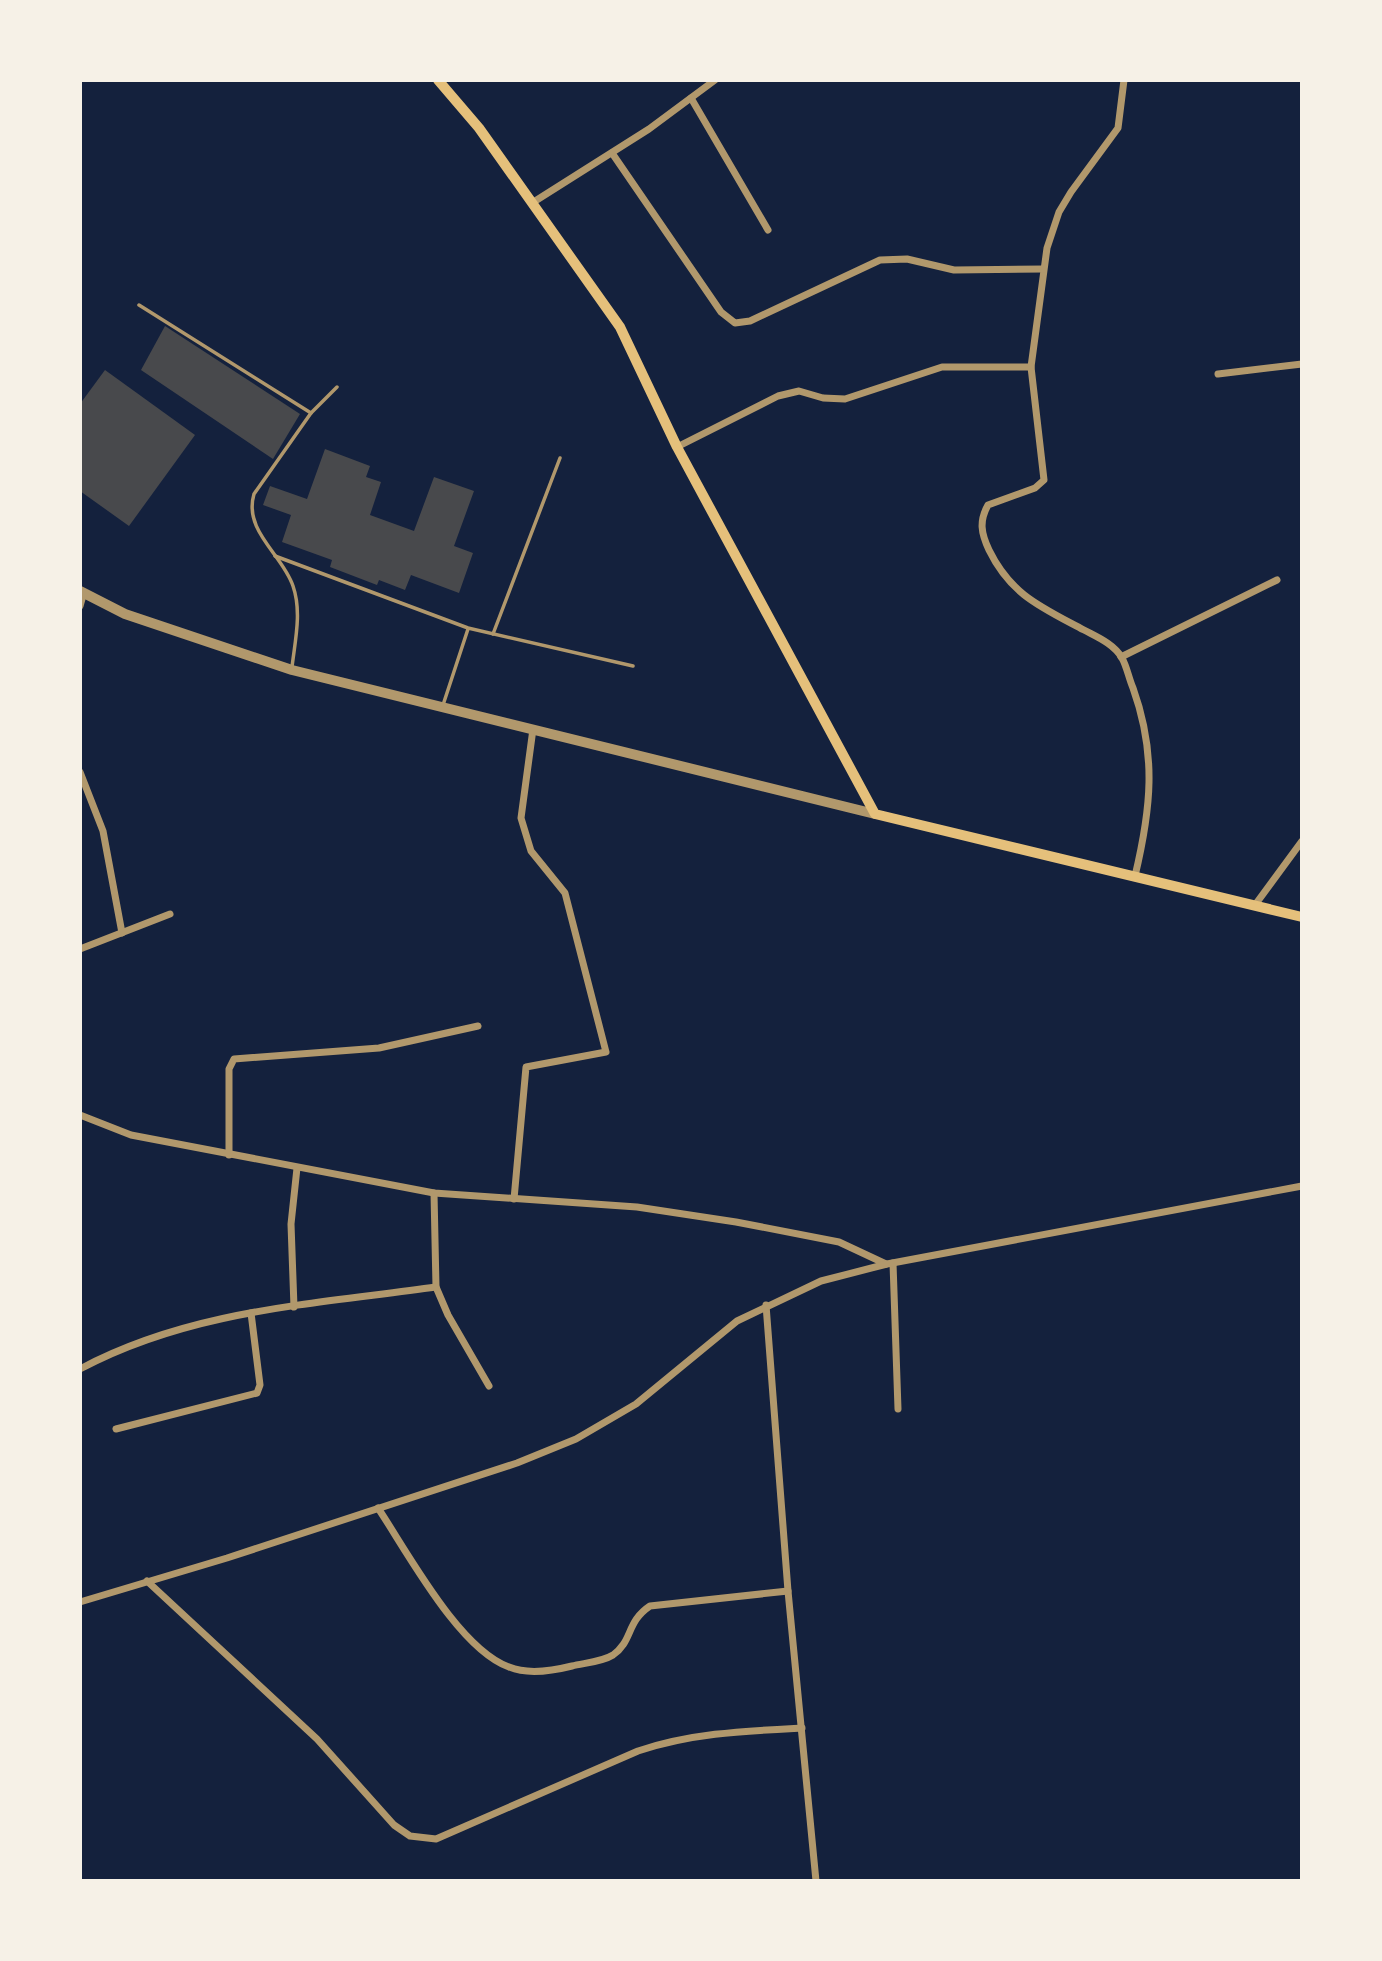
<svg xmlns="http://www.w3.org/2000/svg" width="1382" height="1961" viewBox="0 0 1382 1961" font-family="Karla,sans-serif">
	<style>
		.building { fill: #48494c }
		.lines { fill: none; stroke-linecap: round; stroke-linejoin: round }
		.service { stroke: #b1986c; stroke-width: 3.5 }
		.minor { stroke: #b1986c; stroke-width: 7 }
		.tertiary { stroke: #b1986c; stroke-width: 10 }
		.secondary { stroke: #e5c07b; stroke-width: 10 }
	</style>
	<rect width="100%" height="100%" fill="#14213d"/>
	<!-- building -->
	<g class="building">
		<polygon points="165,326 300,414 273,459 141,370"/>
		<polygon points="105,370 195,435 129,526 80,491 80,404"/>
		<polygon points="325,449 370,466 366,477 381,482 370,515 414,531 434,477 474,491 454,546 473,553 459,593 411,575 405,590 379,580 377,585 330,567 332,560 282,542 291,515 263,505 270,486 307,499"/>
	</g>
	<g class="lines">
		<!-- service -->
		<g class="service">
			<polyline points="139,305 311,413"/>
			<polyline points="275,556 468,628 633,666"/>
			<polyline points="493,634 560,458"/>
			<path d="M292,667c3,-26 10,-55 1,-81 -10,-31 -50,-55 -39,-92l57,-81 26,-26"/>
			<polyline points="443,705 468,629"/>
		</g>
		<!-- minor -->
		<g class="minor">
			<path d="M1124,80l-6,48 -47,64 -12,20 -12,36 -16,119 13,113 -9,8 -47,17c-9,16 -7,28 1,45 22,45 52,57 95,80 13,7 30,14 38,28 5,9 7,21 11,30 24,67 18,121 2,188"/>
			<polyline points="691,98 768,230"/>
			<polyline points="612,153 721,312 735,323 750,321 880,260 907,259 954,270 1043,269"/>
			<polyline points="532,203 649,129 715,80"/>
			<polyline points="1218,374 1302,364"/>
			<polyline points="677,447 778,396 799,391 823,398 845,399 942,367 1031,367"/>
			<polyline points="80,606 84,592"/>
			<polyline points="1121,657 1277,580"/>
			<polyline points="80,772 103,831 122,933"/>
			<polyline points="1255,905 1302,841"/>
			<polyline points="80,949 170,914"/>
			<polyline points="80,1115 131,1135 434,1193 637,1207 736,1222 839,1242 886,1264"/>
			<polyline points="229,1155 229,1069 234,1059 379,1048 478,1026"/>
			<polyline points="434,1193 436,1287 448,1315 489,1386"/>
			<polyline points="514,1199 526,1067 606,1052 565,893 531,851 521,818 533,729"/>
			<polyline points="893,1263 898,1409"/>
			<polyline points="766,1305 788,1591 816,1881"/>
			<polyline points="294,1307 291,1224 297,1168"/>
			<path d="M80,1369c110,-59 235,-65 356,-82"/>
			<polyline points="116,1429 257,1393 260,1385 251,1313"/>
			<path d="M378,1508c30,45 81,141 131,159 19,8 43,4 63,-1 12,-3 30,-4 41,-11 20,-14 13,-33 37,-49l138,-15"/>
			<path d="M147,1581l170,158 77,86 16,11 26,3 202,-88c54,-18 107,-20 164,-23"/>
			<polyline points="80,1602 227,1558 517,1463 576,1439 636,1404 737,1321 821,1281 887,1264 1302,1186"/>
		</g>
		<!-- tertiary -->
		<polyline class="tertiary" points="80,591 125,614 292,670 875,814"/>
		<!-- secondary -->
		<polyline class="secondary" points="438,80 479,128 620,327 677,447 875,814 1302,917"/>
	</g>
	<!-- border -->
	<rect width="1382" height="1961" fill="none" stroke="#f6f1e7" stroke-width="164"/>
</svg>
